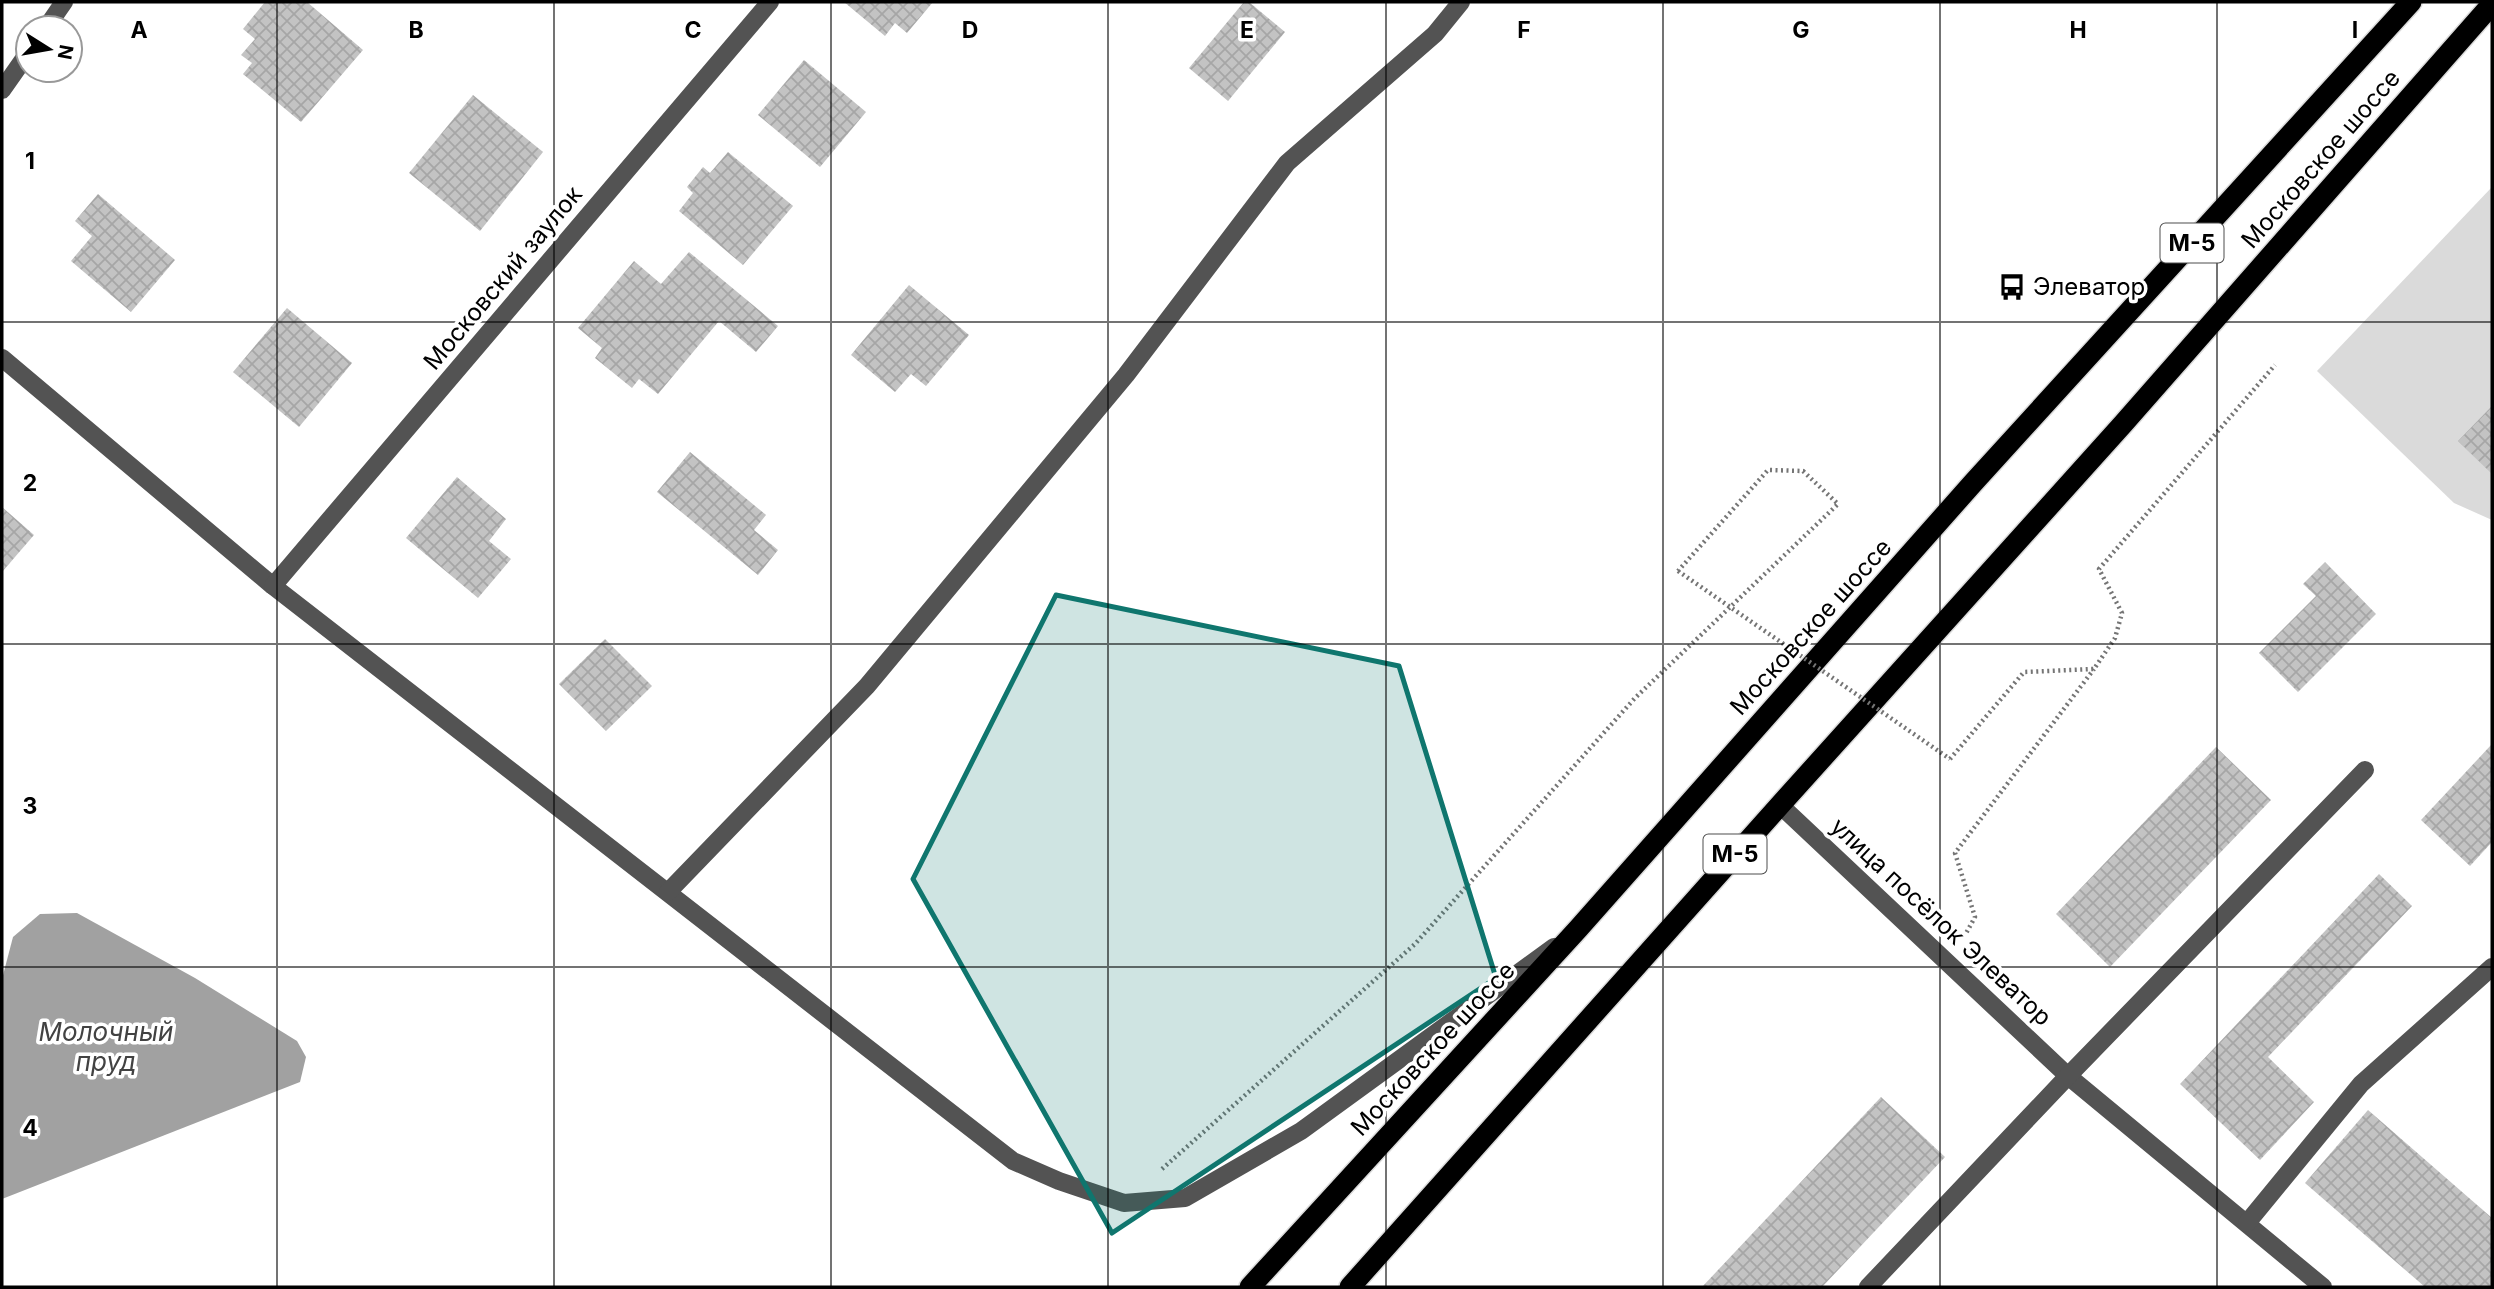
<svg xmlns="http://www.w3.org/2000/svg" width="2494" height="1289" viewBox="0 0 2494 1289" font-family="Inter,sans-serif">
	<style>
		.green { fill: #dadada }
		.water { fill: #a1a1a1 }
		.building { fill: url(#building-cross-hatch) }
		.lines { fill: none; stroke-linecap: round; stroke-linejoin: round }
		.highway-casing { stroke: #dbdbdb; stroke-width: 24 }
		.path { stroke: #757575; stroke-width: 4.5; stroke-dasharray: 2 3.5; stroke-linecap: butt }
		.minor { stroke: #535353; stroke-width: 18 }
		.highway { stroke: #000; stroke-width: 21 }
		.path-bridge { stroke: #757575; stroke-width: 4.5; stroke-dasharray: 2 3.5; stroke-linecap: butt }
		.marked { fill: #0f766e; fill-opacity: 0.2; stroke: #0f766e; stroke-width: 5; stroke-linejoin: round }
		.grid { fill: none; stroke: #000; stroke-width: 2; stroke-opacity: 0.55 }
		.labels { text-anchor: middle; stroke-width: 7; stroke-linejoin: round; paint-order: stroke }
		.shield { fill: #fff; stroke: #4c4c4c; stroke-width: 2 }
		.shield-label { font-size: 23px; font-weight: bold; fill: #000 }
		.street-label { font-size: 24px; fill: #000; stroke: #fff }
		.poi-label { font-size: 24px; fill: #000; stroke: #fff; text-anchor: start }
		.water-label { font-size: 26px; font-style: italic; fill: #424242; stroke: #fff }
		.grid-label { font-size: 23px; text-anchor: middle; font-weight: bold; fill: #000; stroke: #fff; stroke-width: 7; stroke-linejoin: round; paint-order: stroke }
	</style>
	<defs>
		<pattern id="building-cross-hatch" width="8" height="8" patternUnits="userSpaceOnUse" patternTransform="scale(1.75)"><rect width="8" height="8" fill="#c3c3c3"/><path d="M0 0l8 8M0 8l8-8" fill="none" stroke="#a6a6a6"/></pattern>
	</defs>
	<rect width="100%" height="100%" fill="#fff"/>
	<!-- green -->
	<polygon class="green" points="2492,187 2492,520 2454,503 2317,371"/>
	<!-- water -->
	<polygon class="water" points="77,913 195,978 297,1041 306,1057 300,1082 2,1199 2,979 13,937 40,914"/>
	<!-- building -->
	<g class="building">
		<polygon points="265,2 307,2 363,50 301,122 243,74 252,63 241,55 255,39 243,29"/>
		<polygon points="844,2 933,2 907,33 895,23 885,36"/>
		<polygon points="1244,2 1249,2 1285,32 1228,101 1189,68"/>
		<polygon points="804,60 866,112 820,167 758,115"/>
		<polygon points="473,95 543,152 480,231 409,173"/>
		<polygon points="728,152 793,206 743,265 679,211 693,193 687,187 703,167 710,173"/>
		<polygon points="98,194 175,260 131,312 71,261 92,236 75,221"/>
		<polygon points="689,252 778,326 756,352 719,321 658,394 639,379 632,388 595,358 602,348 578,328 634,261 661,284"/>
		<polygon points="909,285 969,335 926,386 911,374 895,392 851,355"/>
		<polygon points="287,308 352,363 299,427 233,372"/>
		<polygon points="2492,406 2492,474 2458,441"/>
		<polygon points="690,452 766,515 754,530 778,550 758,575 657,492"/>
		<polygon points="457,477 506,519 489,541 511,559 478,598 406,538"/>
		<polygon points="2,507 34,535 2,572"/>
		<polygon points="2325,562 2376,614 2298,692 2259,653 2316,596 2303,584"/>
		<polygon points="605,639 652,686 606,731 559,684"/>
		<polygon points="2492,744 2492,842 2470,866 2421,820"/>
		<polygon points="2216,747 2271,800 2110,967 2056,914"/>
		<polygon points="2379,874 2412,906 2268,1057 2314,1102 2260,1160 2180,1084"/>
		<polygon points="1881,1097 1945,1157 1822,1287 1702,1287"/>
		<polygon points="2368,1110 2492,1218 2492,1287 2425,1287 2305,1183"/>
	</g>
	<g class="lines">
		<defs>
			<g id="highway">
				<polyline points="1250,1287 1578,929 1973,483 2411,2"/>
				<polyline points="1350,1287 1780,805 2123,424 2492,4"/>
			</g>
		</defs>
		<!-- highway casing -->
		<use href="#highway" class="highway-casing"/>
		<!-- path -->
		<g class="path">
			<polyline points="1950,759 2024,672 2094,669 2115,638 2122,613 2099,569 2275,365"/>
			<polyline points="1964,937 1975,917 1955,853 2094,669"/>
			<polyline points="1162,1169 1415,944 1635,698 1838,504 1803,471 1768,470 1678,571"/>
		</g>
		<!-- minor -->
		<g class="minor">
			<polyline points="46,28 64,2"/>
			<polyline points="2,90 28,53"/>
			<polyline points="2,358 273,586 1013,1161 1059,1181 1124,1203 1185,1198 1301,1131 1554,947"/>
			<polyline points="273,586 770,2"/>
			<polyline points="1780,805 2068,1076 2323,1287"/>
			<polyline points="668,892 867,686 1126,375 1287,163 1435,34 1461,2"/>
			<polyline points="2247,1223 2361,1084 2492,967"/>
			<polyline points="1868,1287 2068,1076 2365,770"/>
		</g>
		<!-- highway -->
		<use href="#highway" class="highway"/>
		<!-- path-bridge -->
		<polyline class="path-bridge" points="1678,571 1950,759"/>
	</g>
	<!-- marked area -->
	<path class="marked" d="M1056,595l343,71 97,312 -384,255 -199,-354z"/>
	<!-- grid -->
	<path class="grid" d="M277,2v1285M554,2v1285M831,2v1285M1108,2v1285M1386,2v1285M1663,2v1285M1940,2v1285M2217,2v1285M2,322h2490M2,644h2490M2,967h2490"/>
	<!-- icons -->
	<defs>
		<symbol id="bus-bare" viewBox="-9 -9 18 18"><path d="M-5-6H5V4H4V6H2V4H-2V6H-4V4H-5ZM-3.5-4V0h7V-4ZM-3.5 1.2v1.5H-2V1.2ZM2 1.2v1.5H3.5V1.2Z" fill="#000" stroke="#fff" stroke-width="2.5" paint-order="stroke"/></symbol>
	</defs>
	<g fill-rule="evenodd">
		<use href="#bus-bare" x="1993" y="268" width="38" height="38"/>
	</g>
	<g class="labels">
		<!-- shield labels -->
		<g class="shield">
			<rect x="2160.5" y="223.5" width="63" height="39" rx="5"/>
			<rect x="1703.5" y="834.5" width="63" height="39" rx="5"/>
		</g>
		<g class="shield-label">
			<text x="2192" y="251">М-5</text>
			<text x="1735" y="862">М-5</text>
		</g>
		<!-- street labels -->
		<g class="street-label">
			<text transform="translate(2321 159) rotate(-49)" y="8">Московское шоссе</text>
			<text transform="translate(503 278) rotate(-50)" y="8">Московский заулок</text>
			<text transform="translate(1811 627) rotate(-48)" y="8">Московское шоссе</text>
			<text transform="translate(1941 922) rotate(43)" y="8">улица посёлок Элеватор</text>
			<text transform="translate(1433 1049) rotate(-47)" y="8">Московское шоссе</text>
		</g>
		<!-- poi labels -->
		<g class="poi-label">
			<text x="2033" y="295">Элеватор</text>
		</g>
		<!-- water labels -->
		<g class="water-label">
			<text x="106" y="1041">Молочный<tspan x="106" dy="30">пруд</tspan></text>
		</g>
	</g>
	<g class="grid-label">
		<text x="139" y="38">A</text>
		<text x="416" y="38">B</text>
		<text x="693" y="38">C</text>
		<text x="970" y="38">D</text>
		<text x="1247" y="38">E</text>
		<text x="1524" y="38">F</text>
		<text x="1801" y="38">G</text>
		<text x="2078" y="38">H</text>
		<text x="2355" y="38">I</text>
		<text x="30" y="169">1</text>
		<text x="30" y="491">2</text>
		<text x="30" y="814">3</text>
		<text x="30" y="1136">4</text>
	</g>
	<!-- border -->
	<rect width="2494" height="1289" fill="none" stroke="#000000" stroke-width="7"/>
	<!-- north arrow -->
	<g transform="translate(49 49) rotate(101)"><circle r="33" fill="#ffffff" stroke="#999999" stroke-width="2"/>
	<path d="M0-5L12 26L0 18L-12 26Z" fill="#000000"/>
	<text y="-10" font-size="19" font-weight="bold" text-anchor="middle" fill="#000000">N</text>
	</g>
</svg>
